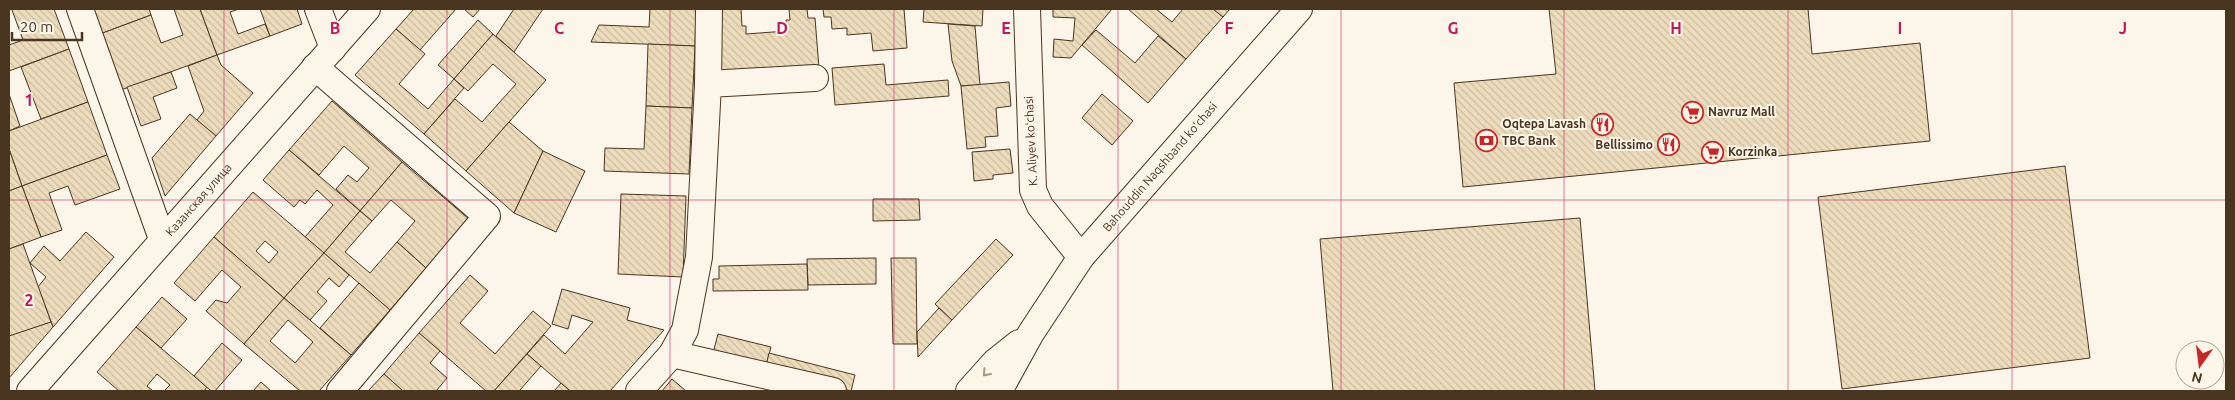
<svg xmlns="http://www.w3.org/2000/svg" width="2235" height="400" viewBox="0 0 2235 400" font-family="Ubuntu,sans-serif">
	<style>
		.building { fill: url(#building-back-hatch); stroke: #4a3520; fill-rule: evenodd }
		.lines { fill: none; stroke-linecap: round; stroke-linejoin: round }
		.minor-casing { stroke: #4a3520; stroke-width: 28 }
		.minor { stroke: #fbf6e9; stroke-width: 26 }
		.oneway { stroke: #a29684 }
		.grid { fill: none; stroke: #c2185b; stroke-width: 1; stroke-opacity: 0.55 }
		.labels { text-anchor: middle; stroke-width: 4; stroke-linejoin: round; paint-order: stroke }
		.poi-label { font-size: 12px; font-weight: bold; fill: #4a3520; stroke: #fbf6e9; text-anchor: start }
		.street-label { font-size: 12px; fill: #4a3520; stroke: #fbf6e9 }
		.grid-label { font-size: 16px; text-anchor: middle; font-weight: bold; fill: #c2185b; stroke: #fbf6e9; stroke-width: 4; stroke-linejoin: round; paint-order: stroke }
	</style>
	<defs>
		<pattern id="building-back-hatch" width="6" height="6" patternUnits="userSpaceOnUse" patternTransform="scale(1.25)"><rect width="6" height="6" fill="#ecdcbc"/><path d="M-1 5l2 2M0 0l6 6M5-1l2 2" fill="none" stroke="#ccbda1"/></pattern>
	</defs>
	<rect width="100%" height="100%" fill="#fbf6e9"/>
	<!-- building -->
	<g class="building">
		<polygon points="15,9 54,9 69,49 9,71 9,45 23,40 12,10"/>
		<polygon points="90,9 149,9 151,15 100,34"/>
		<polygon points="174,9 200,9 217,55 121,90 100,34 151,15 161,43 183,35"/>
		<polygon points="200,9 239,9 230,12 238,34 265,24 270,36 217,55"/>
		<polygon points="260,9 297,9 302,24 270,36"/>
		<polygon points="414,9 456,9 420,50 396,29"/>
		<polygon points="464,9 480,9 473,17"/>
		<polygon points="514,9 543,9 514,52 496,36"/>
		<polygon points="650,9 696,9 695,46 591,42 599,25 649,27"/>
		<polygon points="715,9 741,9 742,26 746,26 746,34 787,31 786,20 790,20 789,9 807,9 808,18 815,18 819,68 720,76"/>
		<polygon points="823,9 904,9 907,48 873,51 871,33 847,35 847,28 832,29 831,17 824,17"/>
		<polygon points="924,9 983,9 982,26 923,22"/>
		<polygon points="1053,9 1112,9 1071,58 1053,57 1054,39 1073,41 1075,18 1053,17"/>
		<polygon points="1128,9 1156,9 1172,22 1183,9 1213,9 1223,17 1186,59"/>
		<polygon points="1213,9 1230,9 1223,17"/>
		<polygon points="1549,9 1808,9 1812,54 1920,43 1930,141 1463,187 1454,83 1556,74"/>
		<polygon points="478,20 493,34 454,79 438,65"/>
		<polygon points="948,24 975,26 980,85 961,86 952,61"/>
		<polygon points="396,29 425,54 399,84 428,109 454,79 464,88 424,134 355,75"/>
		<polygon points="1096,30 1135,63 1158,36 1186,59 1148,103 1082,45"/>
		<polygon points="493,34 546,80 466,171 424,134 455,99 482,122 516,84 493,64 468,91 454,79"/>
		<polygon points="648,44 695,46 692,108 646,106"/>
		<polygon points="69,49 88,102 41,119 21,67"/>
		<polygon points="217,55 221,65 253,93 216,136 197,120 204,111 188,66"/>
		<polygon points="884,64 886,85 948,80 949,96 835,105 832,68"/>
		<polygon points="171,72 177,88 153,97 161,119 141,126 127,87"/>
		<polygon points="1009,82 1011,106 996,108 998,136 985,137 986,147 967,149 961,86"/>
		<polygon points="9,94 20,126 9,131"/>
		<polygon points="1102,94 1133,121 1112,145 1082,118"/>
		<polygon points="332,101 402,162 360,211 336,189 348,175 357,182 369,168 344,146 319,175 289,150"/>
		<polygon points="88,102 107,155 22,186 9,149 9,131"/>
		<polygon points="646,106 692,108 689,174 604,171 605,148 644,149"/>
		<polygon points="190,114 216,136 165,196 152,158"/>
		<polygon points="509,122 543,151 514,213 466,171"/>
		<polygon points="9,149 22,186 9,191"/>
		<polygon points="1010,149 1013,173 993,175 993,179 974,181 972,152"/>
		<polygon points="289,150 360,211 324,253 305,237 333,205 317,190 305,204 300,200 294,207 263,180"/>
		<polygon points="543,151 585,171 556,232 514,213"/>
		<polygon points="107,155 120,189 75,205 68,186 49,193 62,230 41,237 22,186"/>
		<polygon points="402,162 469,219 426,268 397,242 415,221 391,200 372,221 360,211"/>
		<polygon points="2065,166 2090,358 1842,389 1818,197"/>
		<polygon points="22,186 41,237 9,249 9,191"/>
		<path d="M253,192l71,61 -40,45 -70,-61zM265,241l13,11 -9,11 -13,-12z"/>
		<polygon points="621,194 686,196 683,277 618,274"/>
		<polygon points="873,199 919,199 920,220 873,221"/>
		<polygon points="360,211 372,221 345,252 370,273 397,242 426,268 390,310 324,253"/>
		<polygon points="1580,218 1595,391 1333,391 1320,239"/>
		<polygon points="86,232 114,257 53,327 38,287 46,277 30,263 44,246 60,261"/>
		<polygon points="214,237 284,298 244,344 206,311 216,300 227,303 241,287 222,270 195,301 174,283"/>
		<polygon points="996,239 1013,255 952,320 935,304"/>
		<polygon points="23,244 51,322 9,337 9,249"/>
		<polygon points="324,253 349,275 339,287 329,278 317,292 327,301 310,320 284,298"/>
		<polygon points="876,258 876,284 808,285 807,259"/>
		<polygon points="891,258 916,258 917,344 893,344"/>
		<polygon points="807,264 808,290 713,291 713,279 719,279 719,266"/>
		<polygon points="470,275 488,291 460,323 495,354 533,311 551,326 494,391 486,391 419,333"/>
		<polygon points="359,283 390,310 351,355 320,328"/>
		<polygon points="562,289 630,308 627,320 664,330 610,391 570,391 527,354 544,335 565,354 593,322 572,315 568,329 552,324"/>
		<polygon points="162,297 187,319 161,348 136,327"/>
		<path d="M284,298l67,57 -32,36h-19l-56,-47zM288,320l25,22 -18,21 -25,-22z"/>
		<polygon points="939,308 952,320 918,357 917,332"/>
		<polygon points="51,322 53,327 9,378 9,336"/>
		<polygon points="136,327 207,387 204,391 164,391 170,385 157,374 147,386 153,391 119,391 97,372"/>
		<polygon points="419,333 440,351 430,363 447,378 436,391 403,391 384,374"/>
		<polygon points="718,334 771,347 765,370 712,357"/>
		<polygon points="222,343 242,360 215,391 211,391 194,376"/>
		<polygon points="769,353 855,375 851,391 765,370"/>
		<polygon points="527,354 541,366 520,390 522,391 494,391"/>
		<polygon points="384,374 403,391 368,391"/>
		<polygon points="672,379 686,391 662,391"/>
		<polygon points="261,382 271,391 253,391"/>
		<polygon points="561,383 570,391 554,391"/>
	</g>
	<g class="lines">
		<defs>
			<g id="minor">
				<polyline points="80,9 162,239"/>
				<polyline points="318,9 333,48"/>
				<polyline points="1027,9 1033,190 1040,206 1081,257"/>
				<polyline points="315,67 487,216 340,391"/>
				<polyline points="708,84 709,9"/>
				<polyline points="672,354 833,391"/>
				<path id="s1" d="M30,391l337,-382"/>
				<polyline points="639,391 672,354 685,330 699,257 708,84 815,78"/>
				<polyline points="969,391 995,362 1019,343"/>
				<polyline points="999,391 1031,333 1081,257 1299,9"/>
			</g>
		</defs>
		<!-- minor casing -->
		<use href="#minor" class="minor-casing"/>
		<!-- minor -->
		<use href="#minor" class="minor"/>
	</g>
	<!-- one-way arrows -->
	<defs><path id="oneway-chevron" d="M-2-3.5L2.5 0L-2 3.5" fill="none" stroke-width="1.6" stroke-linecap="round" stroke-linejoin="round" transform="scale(1.25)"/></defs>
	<use class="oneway" href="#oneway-chevron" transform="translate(986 373) rotate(132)"/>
	<!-- grid -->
	<path class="grid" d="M224,9v382M447,9v382M670,9v382M894,9v382M1118,9v382M1341,9v382M1564,9v382M1788,9v382M2012,9v382M9,200h2217"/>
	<!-- icons -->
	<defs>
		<symbol id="supermarket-ring" viewBox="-11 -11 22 22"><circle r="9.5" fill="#fbf6e9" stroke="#c62828" stroke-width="1.5"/><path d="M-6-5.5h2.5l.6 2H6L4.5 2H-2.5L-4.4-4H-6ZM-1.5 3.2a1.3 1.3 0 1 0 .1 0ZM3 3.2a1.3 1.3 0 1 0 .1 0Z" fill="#c62828"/></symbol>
		<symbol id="restaurant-ring" viewBox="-11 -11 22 22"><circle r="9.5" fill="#fbf6e9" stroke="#c62828" stroke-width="1.5"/><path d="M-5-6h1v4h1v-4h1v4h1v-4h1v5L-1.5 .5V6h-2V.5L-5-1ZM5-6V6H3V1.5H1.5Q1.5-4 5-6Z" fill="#c62828"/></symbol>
		<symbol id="bank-ring" viewBox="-11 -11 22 22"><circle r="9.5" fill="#fbf6e9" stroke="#c62828" stroke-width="1.5"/><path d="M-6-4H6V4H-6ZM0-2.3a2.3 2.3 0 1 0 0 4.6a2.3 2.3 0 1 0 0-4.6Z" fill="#c62828"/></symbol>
	</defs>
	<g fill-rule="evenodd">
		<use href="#supermarket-ring" x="1680" y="100" width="25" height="25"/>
		<use href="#restaurant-ring" x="1590" y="112" width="25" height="25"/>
		<use href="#bank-ring" x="1474" y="128" width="25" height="25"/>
		<use href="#restaurant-ring" x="1656" y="132" width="25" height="25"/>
		<use href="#supermarket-ring" x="1700" y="140" width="25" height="25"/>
	</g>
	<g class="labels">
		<!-- poi labels -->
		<g class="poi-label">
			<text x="1708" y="116">Navruz Mall</text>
			<text x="1586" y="128" text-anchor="end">Oqtepa Lavash</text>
			<text x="1502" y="145">TBC Bank</text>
			<text x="1653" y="149" text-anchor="end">Bellissimo</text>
			<text x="1728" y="156">Korzinka</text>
		</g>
		<!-- street labels -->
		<g class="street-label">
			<text transform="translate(1031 141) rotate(-93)" y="4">K. Aliyev koʻchasi</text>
			<text transform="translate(1160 167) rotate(-49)" y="4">Bahouddin Naqshband koʻchasi</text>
			<text dy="4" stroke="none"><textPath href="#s1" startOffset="255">Казанская улица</textPath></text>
		</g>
	</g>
	<g class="grid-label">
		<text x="335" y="34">B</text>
		<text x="559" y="34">C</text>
		<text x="782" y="34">D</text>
		<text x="1006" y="34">E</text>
		<text x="1229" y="34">F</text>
		<text x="1453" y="34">G</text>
		<text x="1676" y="34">H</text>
		<text x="1900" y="34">I</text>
		<text x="2123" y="34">J</text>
		<text x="29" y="106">1</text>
		<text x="29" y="306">2</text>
	</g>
	<!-- border -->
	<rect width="2235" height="400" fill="none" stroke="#4a3520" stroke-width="20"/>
	<!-- north arrow -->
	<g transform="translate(2200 365) rotate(194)"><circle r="24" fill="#fbf6e9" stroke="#b4a999"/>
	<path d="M0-4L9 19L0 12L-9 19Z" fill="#c62828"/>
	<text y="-8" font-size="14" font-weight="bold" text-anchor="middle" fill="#4a3520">N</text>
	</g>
	<!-- scale -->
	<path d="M12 32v8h70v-8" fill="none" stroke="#4a3520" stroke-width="2.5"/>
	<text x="20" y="32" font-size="15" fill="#4a3520" stroke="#fbf6e9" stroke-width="4" paint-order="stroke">20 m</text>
</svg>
